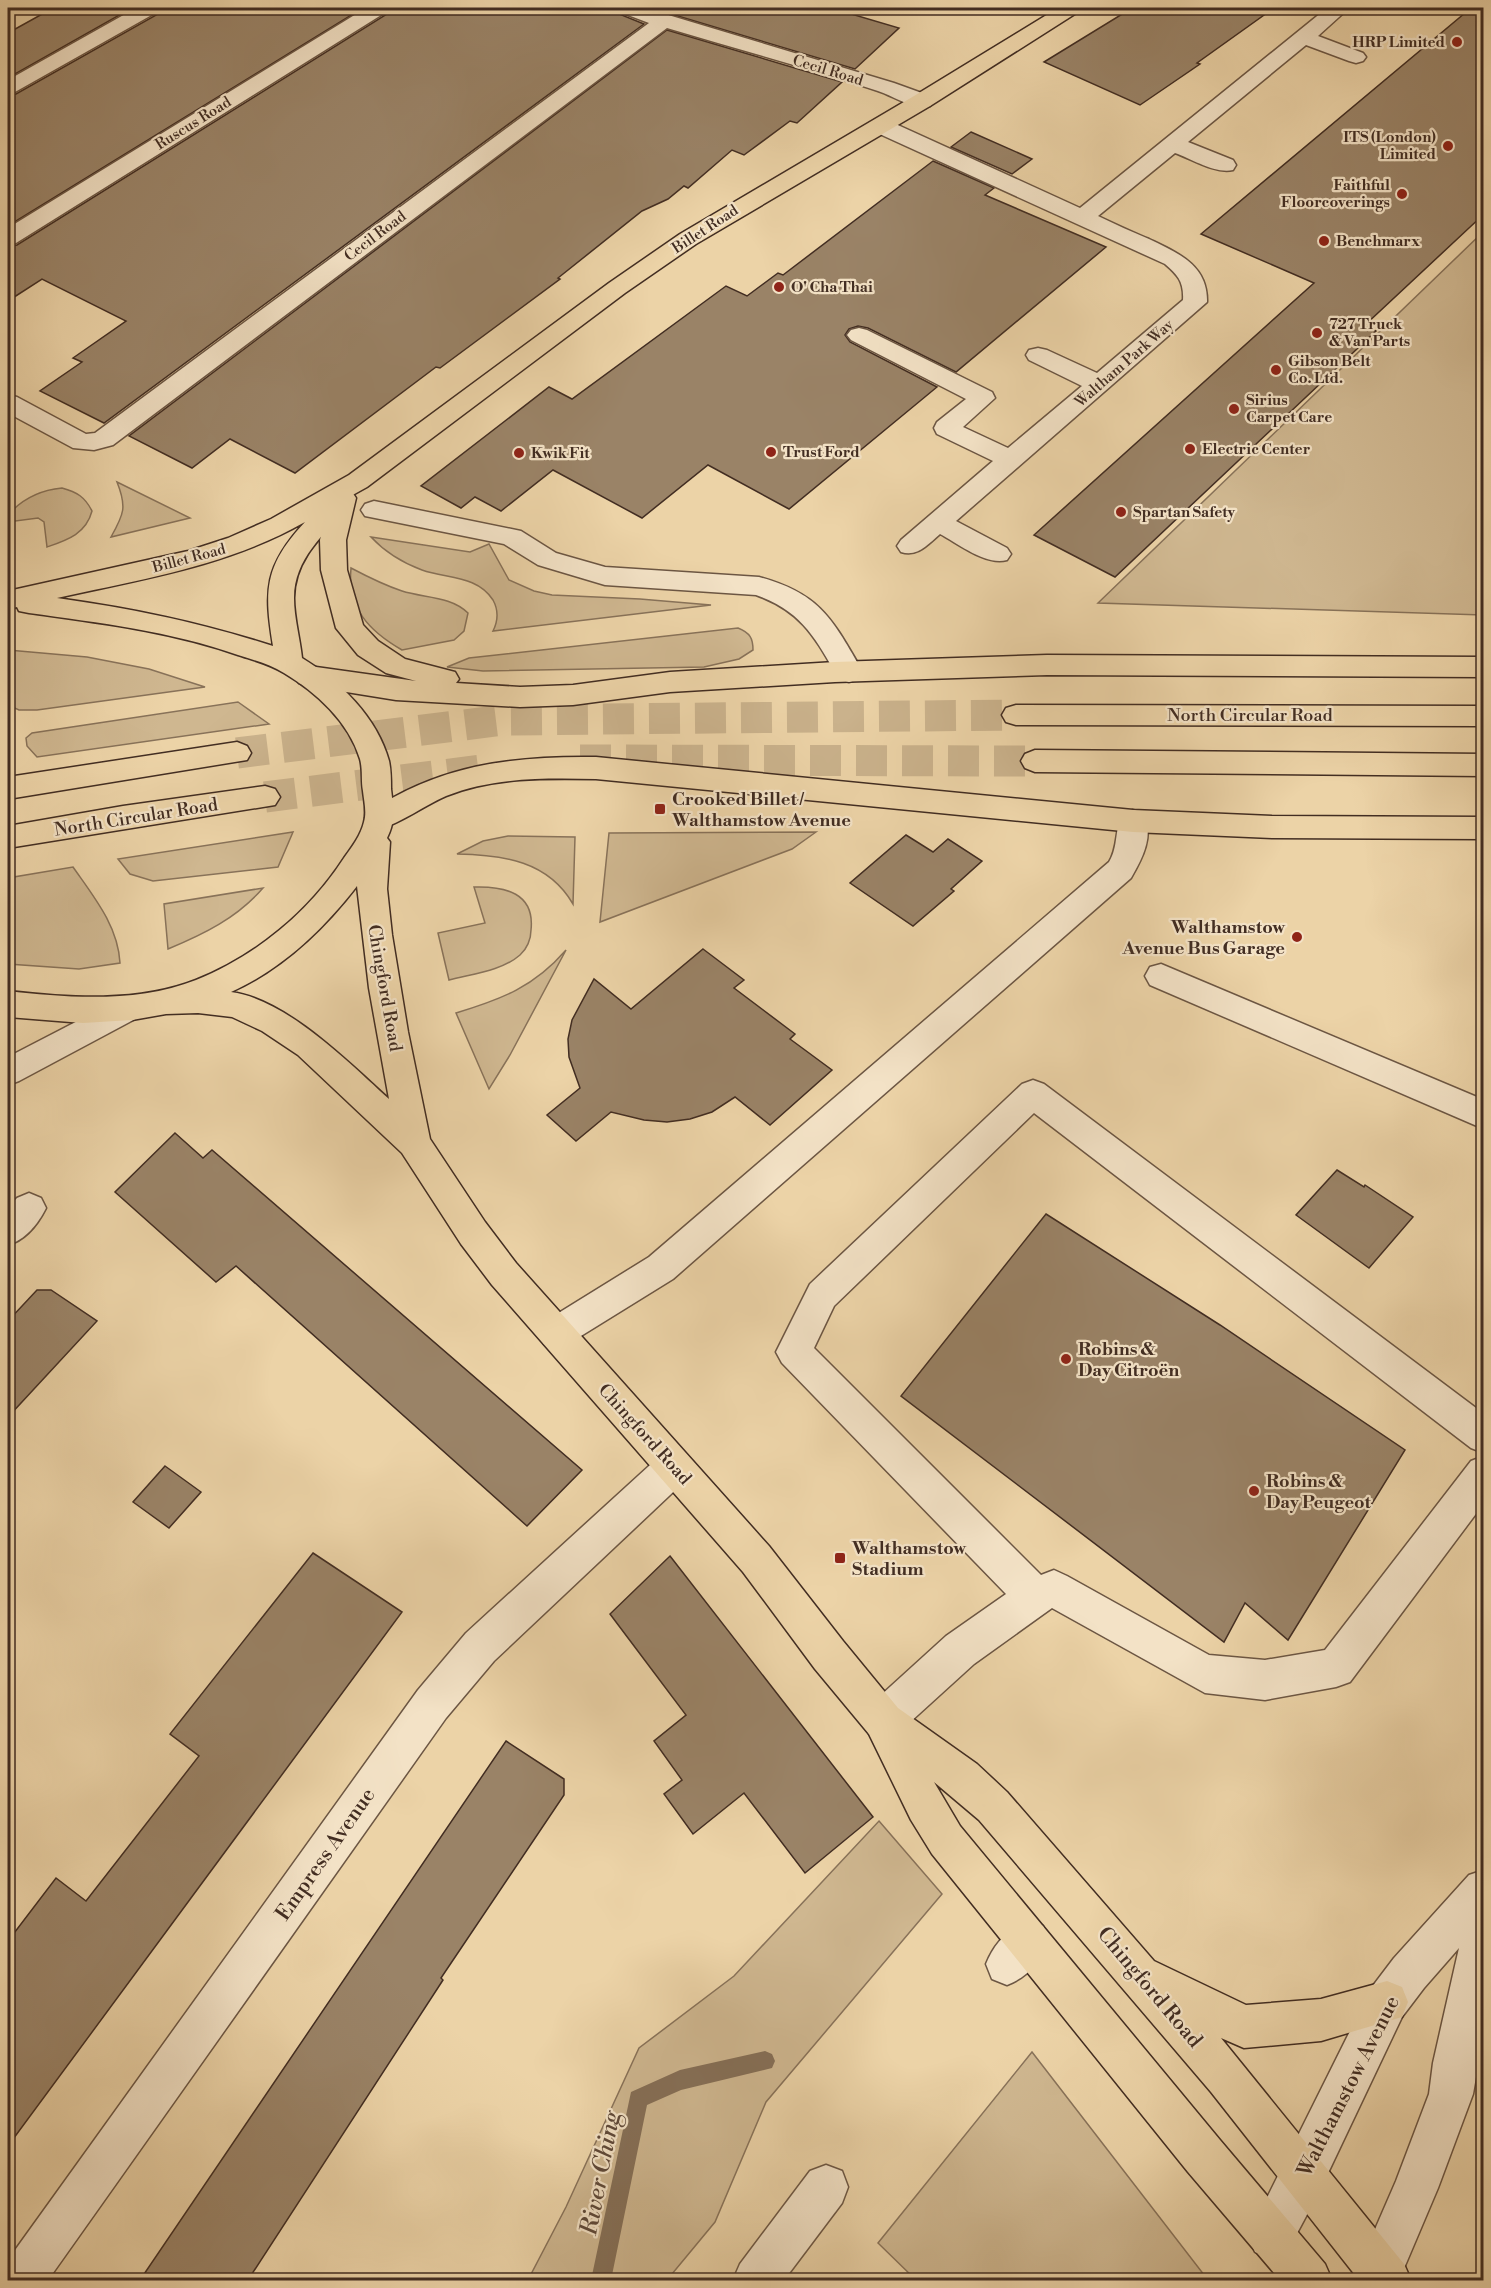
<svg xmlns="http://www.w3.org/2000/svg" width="1491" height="2288" viewBox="0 0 1491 2288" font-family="'Libre Bodoni',serif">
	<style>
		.green { fill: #cfb790; stroke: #887259; stroke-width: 1.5 }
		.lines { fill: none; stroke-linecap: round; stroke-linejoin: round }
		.stream { fill: #856f57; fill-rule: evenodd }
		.building { fill: #9a8367; stroke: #422d22; stroke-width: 1.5 }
		.highway-tunnel { stroke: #cab28c; stroke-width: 31; stroke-dasharray: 31 15; stroke-linecap: butt }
		.minor-casing { stroke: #6c5643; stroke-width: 3 }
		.major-casing { stroke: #422d22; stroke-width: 3 }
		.highway-casing { stroke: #422d22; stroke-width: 3 }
		.minor { fill: #f3e2c6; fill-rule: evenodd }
		.major { fill: #ecd3a7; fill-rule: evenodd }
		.highway { fill: #ecd3a7; fill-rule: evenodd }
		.poi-dot { fill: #8f2418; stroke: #f3e2c6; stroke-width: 2 }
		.labels { text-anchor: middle; stroke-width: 4.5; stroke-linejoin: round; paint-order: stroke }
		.far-poi-label { font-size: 15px; font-weight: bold; fill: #422d22; stroke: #f3e2c6; text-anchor: start }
		.far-street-label { font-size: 15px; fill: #422d22; stroke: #f3e2c6 }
		.street-label { font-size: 18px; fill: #422d22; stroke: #f3e2c6 }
		.poi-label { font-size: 18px; font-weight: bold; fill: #422d22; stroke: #f3e2c6; text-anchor: start }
		.near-street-label { font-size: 21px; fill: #422d22; stroke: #f3e2c6 }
		.near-water-label { font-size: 24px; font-style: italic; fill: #5e4838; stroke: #f3e2c6 }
	</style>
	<rect width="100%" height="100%" fill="#ecd3a7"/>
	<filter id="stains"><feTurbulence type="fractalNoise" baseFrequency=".00333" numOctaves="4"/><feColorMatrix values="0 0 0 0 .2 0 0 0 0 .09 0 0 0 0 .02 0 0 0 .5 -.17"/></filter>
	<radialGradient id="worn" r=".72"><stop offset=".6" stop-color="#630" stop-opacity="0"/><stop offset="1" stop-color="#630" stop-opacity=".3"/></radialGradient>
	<!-- green -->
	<g class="green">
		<polygon points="1483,232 1483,615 1098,603"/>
		<path d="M117,482l73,36 -79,19c13,-23 16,-30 6,-55z"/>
		<path d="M62,488c15,4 23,9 30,23 -6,23 -25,29 -45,36l-3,-25 -6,-4 -30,4v-7c14,-16 33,-25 54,-27z"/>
		<path d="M371,537l99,15 19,-8 20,36 25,11 18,4 88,4 71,6 -218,26c5,-10 6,-20 0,-31 -16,-25 -46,-21 -71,-30 -19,-7 -37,-18 -51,-33z"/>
		<path d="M351,568c17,9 33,17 51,23 22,7 49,5 66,22l-4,18 -10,9 -52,10c-33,-19 -55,-42 -51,-82z"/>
		<path d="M738,628c12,5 15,10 15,22l-14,9 -35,8 -221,4 -36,-4 22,-9z"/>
		<polygon points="8,650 87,657 149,669 205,687 37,710 19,710 8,705"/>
		<polygon points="238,702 269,724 37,757 27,746 26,738 32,733"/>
		<polygon points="293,832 278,867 153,881 130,874 118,859"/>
		<polygon points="816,832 792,849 600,922 609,833"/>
		<path d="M508,836l67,1 -2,67c-25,-43 -69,-49 -116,-50l26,-13z"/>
		<path d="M73,867c21,30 45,59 47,96l-41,6 -71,-5v-86z"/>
		<path d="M474,887c31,-1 61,6 57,43 0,9 -4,19 -11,25 -18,16 -49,19 -71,25l-11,-47 47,-10z"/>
		<path d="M263,888c-26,30 -59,46 -95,61l-4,-45z"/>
		<path d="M566,950l-56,105 -21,34 -33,-76c46,-14 78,-26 110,-63z"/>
		<polygon points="879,1821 942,1894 766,2102 715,2222 667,2280 528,2280 566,2207 639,2048 734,1976"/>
		<polygon points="1032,2052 1208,2280 916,2280 878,2243"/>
	</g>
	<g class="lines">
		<!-- stream -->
		<polygon class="stream" points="765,2051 772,2054 775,2061 772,2068 681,2090 647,2105 611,2280 591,2280 631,2092 680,2070"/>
	</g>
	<!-- building -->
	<g class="building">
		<polygon points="53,8 132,8 8,78 8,33"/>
		<polygon points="162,8 363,8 8,226 8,96 16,94 158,14"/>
		<polygon points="391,8 615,8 619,14 644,24 104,423 40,391 82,362 73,358 126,321 42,279 8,301 8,247 17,245 387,14"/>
		<polygon points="651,8 831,8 899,28 855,69"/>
		<polygon points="1132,8 1274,8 1197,63 1200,64 1140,105 1044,62"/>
		<polygon points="1471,8 1484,8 1484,214 1364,326 1376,331 1115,577 1034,535 1314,283 1201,234"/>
		<polygon points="667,30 842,82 797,123 790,121 744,155 732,150 688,188 684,186 668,199 642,211 558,278 560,279 440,368 436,367 295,473 230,439 192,468 129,436"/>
		<polygon points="971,132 1032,159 1012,174 951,147"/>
		<polygon points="933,161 994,188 985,195 1106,247 956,372 868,328 858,326 849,329 845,335 850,342 937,387 789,509 708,465 642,518 553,470 501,511 475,497 461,508 421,486 549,387 572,399 726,286 747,296 778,273 783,275"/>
		<polygon points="906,835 933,852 948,839 982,861 951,889 954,891 913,926 850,883"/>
		<polygon points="703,949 744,980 734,988 795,1034 790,1039 832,1070 770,1125 735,1097 712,1112 690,1119 667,1122 644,1120 611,1112 576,1141 547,1115 580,1088 569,1057 568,1039 572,1020 594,979 631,1009"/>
		<polygon points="175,1133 203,1158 212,1150 582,1470 527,1526 236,1266 216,1282 115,1192"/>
		<polygon points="1337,1170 1364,1187 1365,1185 1413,1217 1369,1268 1296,1215"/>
		<polygon points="1046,1214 1220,1325 1405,1450 1288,1640 1245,1603 1224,1642 901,1396"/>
		<polygon points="37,1290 51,1290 97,1321 8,1417 8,1321"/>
		<polygon points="165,1466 201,1492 169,1528 133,1502"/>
		<polygon points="313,1553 402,1612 8,2146 8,1941 56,1878 86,1901 199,1756 170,1734"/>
		<polygon points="670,1556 873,1817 805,1873 744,1793 693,1834 664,1794 682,1780 654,1741 686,1715 610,1614"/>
		<polygon points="506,1741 564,1779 564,1795 441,1978 443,1980 248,2280 140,2280"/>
	</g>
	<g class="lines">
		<!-- highway-tunnel -->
		<g class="highway-tunnel">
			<polyline points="237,753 504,720 1016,715"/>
			<polyline points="580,760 1035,761"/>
			<polyline points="265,797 490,769"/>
		</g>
		<defs>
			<g id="minor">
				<polygon points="136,8 160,8 157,12 15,92 8,94 8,80"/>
				<polygon points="366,8 389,8 386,12 16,243 8,245 8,228"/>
				<path d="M617,8h28l249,75 36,13 3,5 -3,5c-18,4 -36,-10 -52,-15 -70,-23 -141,-42 -211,-63l-554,417 -19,5 -21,-2 -65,-35v-18l9,2 69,37 9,-1 554,-410 -29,-11z"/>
				<path d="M1327,8h22l-31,28 45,17 3,4 -3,4 -7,2 -7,-2 -43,-16 -118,97 45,18 3,5 -3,5c-18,4 -41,-11 -58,-17l-77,63c17,8 34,16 51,23 29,14 59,26 58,63l-251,219 51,27 4,6 -4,6c-21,6 -48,-16 -67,-26 -13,11 -22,23 -39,18l-4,-6 4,-6 92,-79 -56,-27 -3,-6 3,-6 29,-23 -115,-59 -4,-5 4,-5 8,-2 8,2 125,62 3,6 -32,29 45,21 74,-62 -53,-26 -3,-5 3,-5 9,-2 9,2 50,23 86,-73c1,-18 -5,-25 -18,-36l-292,-133 -3,-5 3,-5 8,-1 8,1 191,87z"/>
				<path d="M374,501l147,30 35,22 49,14 154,10c62,17 73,42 104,95l-4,7 -10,3 -10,-3c-24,-41 -36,-67 -83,-84l-151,-10 -67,-20 -34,-21 -139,-28 -4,-6 4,-6z"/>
				<path d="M1133,810l10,3c12,22 -1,46 -12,65l-458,401 -105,65 -12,5 -12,-5 -6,-11 6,-11 105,-65 460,-395c10,-16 5,-33 14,-49z"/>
				<polygon points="1161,964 1484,1100 1484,1129 1150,985 1145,976 1150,967"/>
				<polygon points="126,996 137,1000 142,1009 137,1018 19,1081 8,1085 8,1057"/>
				<polygon points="1033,1080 1044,1084 1484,1414 1484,1453 1471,1448 1034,1113 834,1306 814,1348 1041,1575 1054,1570 1067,1576 1209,1655 1265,1660 1325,1650 1471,1461 1484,1456 1484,1503 1350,1682 1336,1687 1265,1700 1205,1693 1052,1608 974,1664 897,1734 883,1740 869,1734 863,1720 869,1706 946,1636 1006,1594 782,1363 776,1352 810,1284 1022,1084"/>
				<path d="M29,1193l12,5 5,10c-8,16 -21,32 -38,37v-37l9,-10z"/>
				<polygon points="674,1450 687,1455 692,1467 687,1479 494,1661 446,1718 48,2280 8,2280 8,2260 418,1690 466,1633 661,1455"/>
				<polygon points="1484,1870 1484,2031 1473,2094 1438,2188 1399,2280 1353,2280 1396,2181 1429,2094 1433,2063 1459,1948 1424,1988 1402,2017 1319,2192 1287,2252 1271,2259 1255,2252 1248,2236 1372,1987 1394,1958 1469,1875"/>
				<path d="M1028,1920l15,6 6,15c-8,20 -21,36 -42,44l-15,-6 -6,-15c8,-20 22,-35 42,-44z"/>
				<polygon points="826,2165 842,2171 848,2187 842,2203 784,2280 733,2280 740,2264 810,2171"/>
			</g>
			<path id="major" d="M1058,8h23l-3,4 -148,94 -234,138 -71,49 -258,194 -18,10 3,5 -4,6c-24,26 -54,51 -54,90 0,20 6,40 8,60 38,23 75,59 87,103 2,9 2,19 2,28 2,18 5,31 -4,49l3,4 -3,47 5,46 16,97 22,107 55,83 31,41 253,283 74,95 55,67 79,56 30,28 147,169 92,44 75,-6 66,-18 15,6 6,15 -6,15 -81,24 -77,7 -23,-10 183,226 7,16h-52l-148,-188 -232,-272 -45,-38 26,44 260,314 105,124 7,16h-52l-92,-108 -256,-318 -21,-34 -42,-86 -54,-65 -72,-97 -251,-287 -31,-41 -59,-91 -104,-98 -36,-24 -30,-14 -34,-4 -32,1 -34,6 -49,3 -75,-6v-26c61,7 130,12 188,-11 60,-24 113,-68 148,-122 8,-11 17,-23 20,-36 3,-10 0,-21 -1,-31 -2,-11 0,-21 -3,-32 -11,-37 -44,-67 -76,-86 -14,-9 -31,-13 -46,-18 -68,-24 -138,-32 -209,-42l-10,-2 -2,-4 -9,2v-18l180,-40 40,-13 43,-19 78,-44 260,-192 71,-49 234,-138zM305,522c-41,44 -41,68 -32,124 -75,-24 -138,-37 -216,-48 85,-19 171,-32 248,-76zM357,886l12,102 20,111c-40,-36 -103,-100 -158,-107 51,-23 92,-62 126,-106z"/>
			<g id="highway">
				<polygon points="343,489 352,492 356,498 346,540 347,570 363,625 378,641 405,659 455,672 459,679 456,683 520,687 573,685 670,672 835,662 1047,655 1484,657 1484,677 1047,675 835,682 670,692 573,705 520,707 396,700 309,686 299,683 295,676 299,669 309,666 416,681 386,673 358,655 336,628 321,570 320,540 330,498 334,492"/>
				<polygon points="1016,705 1484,706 1484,726 1016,725 1006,722 1002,715 1006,708"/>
				<polygon points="237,742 247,746 251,753 247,760 8,799 8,777"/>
				<polygon points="1035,750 1484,754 1484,776 1035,772 1025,768 1021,761 1025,754"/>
				<path d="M596,757l537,53 139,6 212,1v22l-212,-1 -139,-6 -537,-53c-50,-1 -103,-2 -150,17 -23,10 -43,26 -66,33l-10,-3 -5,-8c6,-11 18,-15 29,-21 64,-35 131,-41 202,-40z"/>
				<polygon points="265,786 275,789 280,797 275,805 8,848 8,826 123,806"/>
			</g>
		</defs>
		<!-- minor casing -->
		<use href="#minor" class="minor-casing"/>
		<!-- major casing -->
		<use href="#major" class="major-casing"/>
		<!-- highway casing -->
		<use href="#highway" class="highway-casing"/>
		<!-- minor -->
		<use href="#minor" class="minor"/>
		<!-- major -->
		<use href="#major" class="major"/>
		<!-- highway -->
		<use href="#highway" class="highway"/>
	</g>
	<!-- markers -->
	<g class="poi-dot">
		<circle cx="1457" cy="42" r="6"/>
		<circle cx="1448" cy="146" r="6"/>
		<circle cx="1402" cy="194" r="6"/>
		<circle cx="1324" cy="241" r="6"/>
		<circle cx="779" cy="287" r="6"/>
		<circle cx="1317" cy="333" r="6"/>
		<circle cx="1276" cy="370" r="6"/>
		<circle cx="1234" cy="409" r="6"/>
		<circle cx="1190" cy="449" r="6"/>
		<circle cx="771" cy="452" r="6"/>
		<circle cx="519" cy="453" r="6"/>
		<circle cx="1121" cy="512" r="6"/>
		<rect x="654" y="803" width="12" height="12" rx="3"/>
		<circle cx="1297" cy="937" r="6"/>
		<circle cx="1066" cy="1359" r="6"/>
		<circle cx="1254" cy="1491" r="6"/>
		<rect x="834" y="1552" width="12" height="12" rx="3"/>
	</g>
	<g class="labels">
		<!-- far-poi labels -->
		<g class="far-poi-label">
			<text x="1445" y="47" text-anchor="end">HRP Limited</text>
			<text x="1436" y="142" text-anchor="end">ITS (London)<tspan x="1436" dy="17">Limited</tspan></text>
			<text x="1390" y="190" text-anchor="end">Faithful<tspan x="1390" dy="17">Floorcoverings</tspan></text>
			<text x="1336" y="246">Benchmarx</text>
			<text x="791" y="292">O' Cha Thai</text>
			<text x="1329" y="329">727 Truck<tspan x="1329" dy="17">&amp; Van Parts</tspan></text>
			<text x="1288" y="366">Gibson Belt<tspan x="1288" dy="17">Co. Ltd.</tspan></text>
			<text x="1246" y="405">Sirius<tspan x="1246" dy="17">Carpet Care</tspan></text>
			<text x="1202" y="454">Electric Center</text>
			<text x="783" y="457">Trust Ford</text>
			<text x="531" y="458">Kwik Fit</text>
			<text x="1133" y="517">Spartan Safety</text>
		</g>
		<!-- far-street labels -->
		<g class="far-street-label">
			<text transform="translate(828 70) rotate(17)" y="5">Cecil Road</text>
			<text transform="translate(193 123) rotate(-32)" y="5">Ruscus Road</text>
			<text transform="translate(705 229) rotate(-33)" y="5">Billet Road</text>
			<text transform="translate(375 236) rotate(-37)" y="5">Cecil Road</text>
			<text transform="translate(1124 363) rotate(-41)" y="5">Waltham Park Way</text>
			<text transform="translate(189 558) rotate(-15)" y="5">Billet Road</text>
		</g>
		<!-- street labels -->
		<g class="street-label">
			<text x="1250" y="721">North Circular Road</text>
			<text transform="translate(136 817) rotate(-9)" y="6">North Circular Road</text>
			<text transform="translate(385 988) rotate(80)" y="6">Chingford Road</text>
			<text transform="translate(645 1434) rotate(48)" y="6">Chingford Road</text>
		</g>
		<!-- poi labels -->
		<g class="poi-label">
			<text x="672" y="805">Crooked Billet /<tspan x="672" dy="21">Walthamstow Avenue</tspan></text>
			<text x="1285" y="933" text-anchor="end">Walthamstow<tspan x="1285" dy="21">Avenue Bus Garage</tspan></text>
			<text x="1078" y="1355">Robins &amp;<tspan x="1078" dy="21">Day Citroën</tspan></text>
			<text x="1266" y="1487">Robins &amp;<tspan x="1266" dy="21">Day Peugeot</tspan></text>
			<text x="852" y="1554">Walthamstow<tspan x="852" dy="21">Stadium</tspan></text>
		</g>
		<!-- near-street labels -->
		<g class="near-street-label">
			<text transform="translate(325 1854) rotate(-55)" y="7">Empress Avenue</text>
			<text transform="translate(1150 1987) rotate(50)" y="7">Chingford Road</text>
			<text transform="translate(1348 2086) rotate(-63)" y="7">Walthamstow Avenue</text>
		</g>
		<!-- near-water labels -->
		<g class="near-water-label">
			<text transform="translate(600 2173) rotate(-79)" y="8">River Ching</text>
		</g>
	</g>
	<!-- margin -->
	<rect width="1491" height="2288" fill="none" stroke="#ecd3a7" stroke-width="30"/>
	<rect x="9" y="9" width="1473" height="2270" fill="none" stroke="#422d22" stroke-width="3"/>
	<rect x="15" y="15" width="1461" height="2258" fill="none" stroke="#422d22" stroke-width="1.5"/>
	<rect width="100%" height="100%" filter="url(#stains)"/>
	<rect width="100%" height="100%" fill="url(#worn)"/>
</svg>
